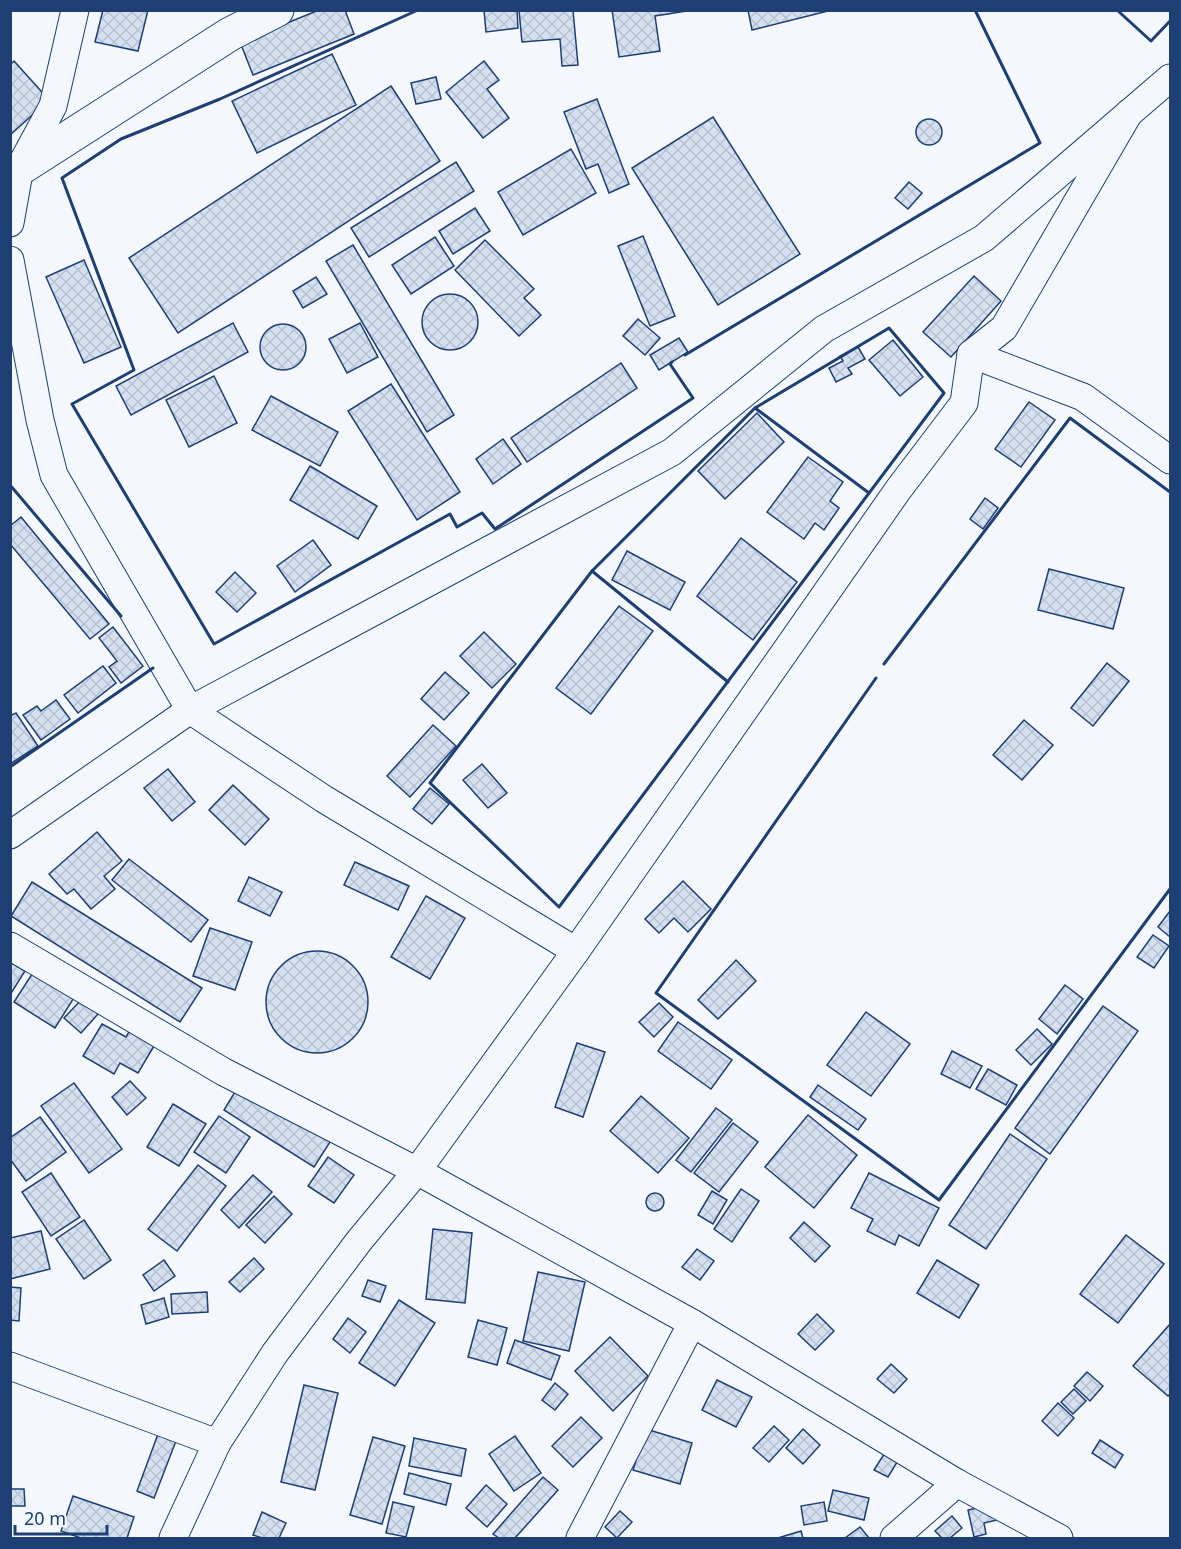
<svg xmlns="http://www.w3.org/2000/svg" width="1181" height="1549" viewBox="0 0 1181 1549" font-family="'Noto Sans',sans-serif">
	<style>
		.building { fill: url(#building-cross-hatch); stroke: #1d3f73; stroke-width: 1.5 }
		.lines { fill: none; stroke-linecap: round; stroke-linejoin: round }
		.street-casing { stroke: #1d3f73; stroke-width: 29 }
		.secondary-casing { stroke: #1d3f73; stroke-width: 35 }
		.street { stroke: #f4f7fb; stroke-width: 27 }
		.secondary { stroke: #f4f7fb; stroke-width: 33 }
		.wall { stroke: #1d3f73; stroke-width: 3 }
	</style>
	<defs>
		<pattern id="building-cross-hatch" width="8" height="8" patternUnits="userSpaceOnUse" patternTransform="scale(1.5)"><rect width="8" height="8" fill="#d5e0f0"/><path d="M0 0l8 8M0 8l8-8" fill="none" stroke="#b6c1d1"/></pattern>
	</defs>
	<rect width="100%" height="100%" fill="#f4f7fb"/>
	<!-- building -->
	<g class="building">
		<polygon points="103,10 148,10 138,51 95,42"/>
		<polygon points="319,10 345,10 354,34 253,75 240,42"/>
		<polygon points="484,10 517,10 518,28 486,32"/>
		<polygon points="519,10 573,10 578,65 562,66 560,39 522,42"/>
		<polygon points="612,10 693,10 655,16 660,51 619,57"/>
		<polygon points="748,10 832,10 752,30"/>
		<polygon points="332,54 356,105 257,153 232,101"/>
		<polygon points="14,61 49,100 10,135 10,65"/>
		<polygon points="484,61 499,80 487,89 509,118 483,138 446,92"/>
		<polygon points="436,77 441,99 416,104 411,83"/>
		<polygon points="391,86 440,161 178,333 129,258"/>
		<polygon points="597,99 629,184 609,193 598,164 586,169 564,112"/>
		<polygon points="713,117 800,254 718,305 632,168"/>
		<circle cx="929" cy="132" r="13"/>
		<polygon points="571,149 596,193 523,235 498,192"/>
		<polygon points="456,162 474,191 369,257 351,228"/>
		<polygon points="909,182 922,193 908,209 895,198"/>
		<polygon points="475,208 490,231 453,254 439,231"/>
		<polygon points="643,236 675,316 650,326 618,246"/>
		<polygon points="435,237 454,266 411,294 392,265"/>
		<polygon points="485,240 534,289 524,298 541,315 519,336 455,270"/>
		<polygon points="353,245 454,415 427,432 326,261"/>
		<polygon points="84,260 121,347 84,363 46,277"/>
		<polygon points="974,276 1001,301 951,357 923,332"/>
		<polygon points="316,277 327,294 303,308 293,291"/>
		<circle cx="450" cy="322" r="28"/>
		<polygon points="638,319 660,338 645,355 623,336"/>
		<polygon points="233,323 248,352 131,415 116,386"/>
		<polygon points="360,323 378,357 347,373 329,339"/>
		<circle cx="283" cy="347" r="23"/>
		<polygon points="679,338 688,352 659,370 650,355"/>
		<polygon points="893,340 923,377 900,396 869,360"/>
		<polygon points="858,347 865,359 848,368 852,374 836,382 829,368 843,361 840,356"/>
		<polygon points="621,363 637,388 527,462 511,438"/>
		<polygon points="214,376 237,423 189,447 166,400"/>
		<polygon points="391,384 460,492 417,520 348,411"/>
		<polygon points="271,396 338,432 320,466 252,430"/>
		<polygon points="1029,402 1055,420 1021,467 995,449"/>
		<polygon points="757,413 784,442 725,499 698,471"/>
		<polygon points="503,439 521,464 493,484 476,459"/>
		<polygon points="808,457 843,482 830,501 839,508 824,530 815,523 804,539 767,512"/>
		<polygon points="310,466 377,506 358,539 290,500"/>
		<polygon points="985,498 998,508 983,529 970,519"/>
		<polygon points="21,517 109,624 90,639 10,544 10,526"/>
		<polygon points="741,538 797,582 753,640 697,596"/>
		<polygon points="313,540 331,565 295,592 277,566"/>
		<polygon points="627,551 685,582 670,610 612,580"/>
		<polygon points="1049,569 1124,588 1113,629 1038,610"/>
		<polygon points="235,572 256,593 237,612 216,592"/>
		<polygon points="619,606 653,631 591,714 556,688"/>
		<polygon points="113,627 143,666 121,683 109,667 117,661 99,638"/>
		<polygon points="484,632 516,664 492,688 460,656"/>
		<polygon points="1107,663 1129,681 1093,726 1071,708"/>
		<polygon points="103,666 116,683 78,713 64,695"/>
		<polygon points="445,672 469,693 444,720 421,699"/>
		<polygon points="56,700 70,719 41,740 23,715 37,706 41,711"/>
		<polygon points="16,713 38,746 10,764 10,716"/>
		<polygon points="1024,720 1053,745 1022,780 993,755"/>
		<polygon points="433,725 456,746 410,797 387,776"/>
		<polygon points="482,764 507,793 488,808 463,780"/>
		<polygon points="168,769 195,802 172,821 144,788"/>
		<polygon points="233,785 269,819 245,845 209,810"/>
		<polygon points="430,788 449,804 432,824 413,809"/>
		<polygon points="97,832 122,861 104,876 115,889 91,909 74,889 67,894 49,874"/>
		<polygon points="129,859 208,920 191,942 112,880"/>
		<polygon points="355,862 409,886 398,910 344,885"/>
		<polygon points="249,877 282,892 270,916 238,901"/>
		<polygon points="683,881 711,909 688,932 674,918 659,933 645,919"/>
		<polygon points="32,882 202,988 180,1022 11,916"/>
		<polygon points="426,896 465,918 430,979 391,957"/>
		<polygon points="1170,911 1170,937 1158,927"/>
		<polygon points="210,928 252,942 235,990 193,976"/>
		<polygon points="1153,935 1169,946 1154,968 1137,957"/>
		<circle cx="317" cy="1002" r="51"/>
		<polygon points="736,960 756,981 718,1019 698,1000"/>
		<polygon points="10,962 25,971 10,995"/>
		<polygon points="34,971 75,996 55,1028 14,1002"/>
		<polygon points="1065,985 1083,999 1057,1034 1039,1019"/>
		<polygon points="82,999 98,1014 81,1033 64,1018"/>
		<polygon points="659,1003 673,1017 654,1037 639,1022"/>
		<polygon points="1103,1006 1138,1031 1050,1154 1015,1128"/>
		<polygon points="866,1012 910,1044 871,1096 827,1065"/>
		<polygon points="678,1022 732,1060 711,1089 658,1051"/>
		<polygon points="102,1024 126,1037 132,1027 157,1041 138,1073 120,1063 114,1074 83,1056"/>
		<polygon points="1037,1029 1052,1044 1031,1065 1016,1050"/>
		<polygon points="577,1043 605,1052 583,1117 555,1107"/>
		<polygon points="952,1051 982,1066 970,1088 941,1074"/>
		<polygon points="988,1069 1017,1085 1006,1105 976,1089"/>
		<polygon points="130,1081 146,1098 127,1115 112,1097"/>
		<polygon points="241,1082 332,1139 314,1167 224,1110"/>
		<polygon points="74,1083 122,1149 89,1173 41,1106"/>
		<polygon points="818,1085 866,1119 858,1130 810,1097"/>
		<polygon points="641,1096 689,1138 658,1173 610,1131"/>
		<polygon points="173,1104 206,1124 179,1166 147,1147"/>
		<polygon points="716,1108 732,1120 691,1172 676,1160"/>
		<polygon points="808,1115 857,1155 814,1208 765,1167"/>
		<polygon points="219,1116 250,1137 226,1173 194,1152"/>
		<polygon points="40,1117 66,1152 26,1181 10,1159 10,1138"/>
		<polygon points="733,1123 758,1142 719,1192 694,1173"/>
		<polygon points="1010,1134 1047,1159 986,1249 949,1225"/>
		<polygon points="328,1157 354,1175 334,1203 308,1186"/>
		<polygon points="198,1165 226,1186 177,1251 148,1229"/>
		<polygon points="51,1173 80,1217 51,1236 22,1192"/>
		<polygon points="869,1173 939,1208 919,1246 899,1235 895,1245 867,1231 873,1219 851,1208"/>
		<polygon points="253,1175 272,1192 239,1228 221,1210"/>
		<polygon points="741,1189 759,1201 732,1242 714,1229"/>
		<polygon points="712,1191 727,1200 713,1224 698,1215"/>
		<circle cx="655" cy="1202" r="9"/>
		<polygon points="274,1196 292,1214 265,1243 246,1225"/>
		<polygon points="84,1220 111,1260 84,1279 56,1239"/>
		<polygon points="804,1222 830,1246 815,1262 790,1238"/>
		<polygon points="433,1229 472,1233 465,1303 426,1299"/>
		<polygon points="41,1231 50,1269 10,1279 10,1238"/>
		<polygon points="1126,1235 1164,1264 1118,1323 1080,1294"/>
		<polygon points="697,1249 714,1261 700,1280 682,1267"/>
		<polygon points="254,1258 264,1269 240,1292 229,1282"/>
		<polygon points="164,1260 175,1276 154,1291 143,1275"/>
		<polygon points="937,1260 979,1285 959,1318 917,1293"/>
		<polygon points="538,1272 585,1282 569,1351 523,1341"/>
		<polygon points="368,1280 386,1286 380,1302 362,1296"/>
		<polygon points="10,1287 21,1288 19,1321 10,1320"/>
		<polygon points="207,1292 208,1312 172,1314 171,1294"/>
		<polygon points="164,1298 169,1317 146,1324 141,1305"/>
		<polygon points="399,1300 435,1323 395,1386 359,1363"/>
		<polygon points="817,1314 834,1331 815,1350 798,1334"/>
		<polygon points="348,1318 366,1332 350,1353 333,1339"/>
		<polygon points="478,1320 507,1328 497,1365 468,1357"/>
		<polygon points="1170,1324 1170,1394 1168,1396 1133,1366"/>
		<polygon points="610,1337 648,1376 613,1411 575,1371"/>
		<polygon points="515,1340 560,1356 551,1380 507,1363"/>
		<polygon points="891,1364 907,1379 894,1393 877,1379"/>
		<polygon points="1087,1372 1103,1386 1090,1401 1074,1386"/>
		<polygon points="717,1380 752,1397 736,1427 702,1410"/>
		<polygon points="555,1383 568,1394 555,1410 542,1400"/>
		<polygon points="304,1385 338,1393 315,1490 281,1482"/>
		<polygon points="1074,1389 1086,1401 1073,1414 1061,1402"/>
		<polygon points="1058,1403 1074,1418 1058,1436 1042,1421"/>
		<polygon points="581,1417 602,1438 573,1467 552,1446"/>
		<polygon points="774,1426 789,1440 769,1462 753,1448"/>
		<polygon points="646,1429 692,1443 680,1484 633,1470"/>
		<polygon points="803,1429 820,1445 803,1464 786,1448"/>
		<polygon points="158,1434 176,1441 154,1498 137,1491"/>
		<polygon points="515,1436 541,1473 514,1491 489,1454"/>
		<polygon points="373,1437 405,1446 382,1524 350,1515"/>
		<polygon points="414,1438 466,1449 461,1476 409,1466"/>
		<polygon points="1100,1440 1123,1455 1115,1468 1092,1453"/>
		<polygon points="886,1451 899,1459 888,1477 874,1470"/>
		<polygon points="409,1473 451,1484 446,1505 404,1494"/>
		<polygon points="543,1477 558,1490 515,1538 499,1538 493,1534"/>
		<polygon points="486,1485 507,1504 487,1527 466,1508"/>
		<polygon points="10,1489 24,1489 25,1506 10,1506"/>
		<polygon points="833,1490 869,1498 864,1520 828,1511"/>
		<polygon points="73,1496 134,1517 127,1538 81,1538 61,1531"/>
		<polygon points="393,1502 414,1507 406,1537 386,1533"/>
		<polygon points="824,1502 827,1521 804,1525 801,1506"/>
		<polygon points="994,1504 997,1520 984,1523 986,1534 974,1537 968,1510"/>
		<polygon points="620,1511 632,1522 617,1538 605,1527"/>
		<polygon points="262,1512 286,1523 279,1538 262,1538 253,1535"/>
		<polygon points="952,1516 962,1528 950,1538 942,1538 935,1531"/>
		<polygon points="860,1527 869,1538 845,1538"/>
		<polygon points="801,1531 803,1538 778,1538"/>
	</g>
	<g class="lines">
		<defs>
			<g id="street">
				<polyline points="10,223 20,167 53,106 75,10"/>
				<polyline points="10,260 40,420 54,475 190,710 324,799 576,951"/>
				<polyline points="971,354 1083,397 1170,460"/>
				<polyline points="10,835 190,710 672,452 824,329 984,238 1170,78"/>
				<polyline points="10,946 224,1072 417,1171 692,1323 957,1483 1059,1538"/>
				<polyline points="10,1366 217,1443"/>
				<polyline points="173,1538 217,1443 275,1353 359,1241 417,1171 576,951 898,490 964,403 971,354 1004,328 1129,113"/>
				<polyline points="580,1538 692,1323"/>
				<polyline points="894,1538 957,1483"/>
			</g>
			<polyline id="secondary" points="10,175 230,34 277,10"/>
		</defs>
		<!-- street casing -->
		<use href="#street" class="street-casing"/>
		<!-- secondary casing -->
		<use href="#secondary" class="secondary-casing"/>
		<!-- street -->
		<use href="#street" class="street"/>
		<!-- secondary -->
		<use href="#secondary" class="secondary"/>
		<!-- wall -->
		<g class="wall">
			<polyline points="418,10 220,99 121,139 62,178 134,370 72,404 214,644 450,514 457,527 482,513 495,529 693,398 670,364 672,362"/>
			<polyline points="1117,10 1151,41 1170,21"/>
			<polygon points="889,328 944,393 559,907 430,783 592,571 755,408"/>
			<polyline points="685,355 1040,143 975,10"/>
			<polyline points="755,408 869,493"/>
			<polyline points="10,485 121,616"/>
			<polyline points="592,571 728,682"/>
			<polyline points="884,664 1070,418 1170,492"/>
			<polyline points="876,678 656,993 939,1200 1170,889"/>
			<polyline points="10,767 153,668"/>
		</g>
	</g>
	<!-- border -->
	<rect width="1181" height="1549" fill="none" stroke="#1d3f73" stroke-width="24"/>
	<!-- scale -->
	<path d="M15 1525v9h92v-9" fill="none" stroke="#1d3f73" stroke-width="3"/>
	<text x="24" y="1525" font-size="18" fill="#1d3f73" stroke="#f4f7fb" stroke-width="4.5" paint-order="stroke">20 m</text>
</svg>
